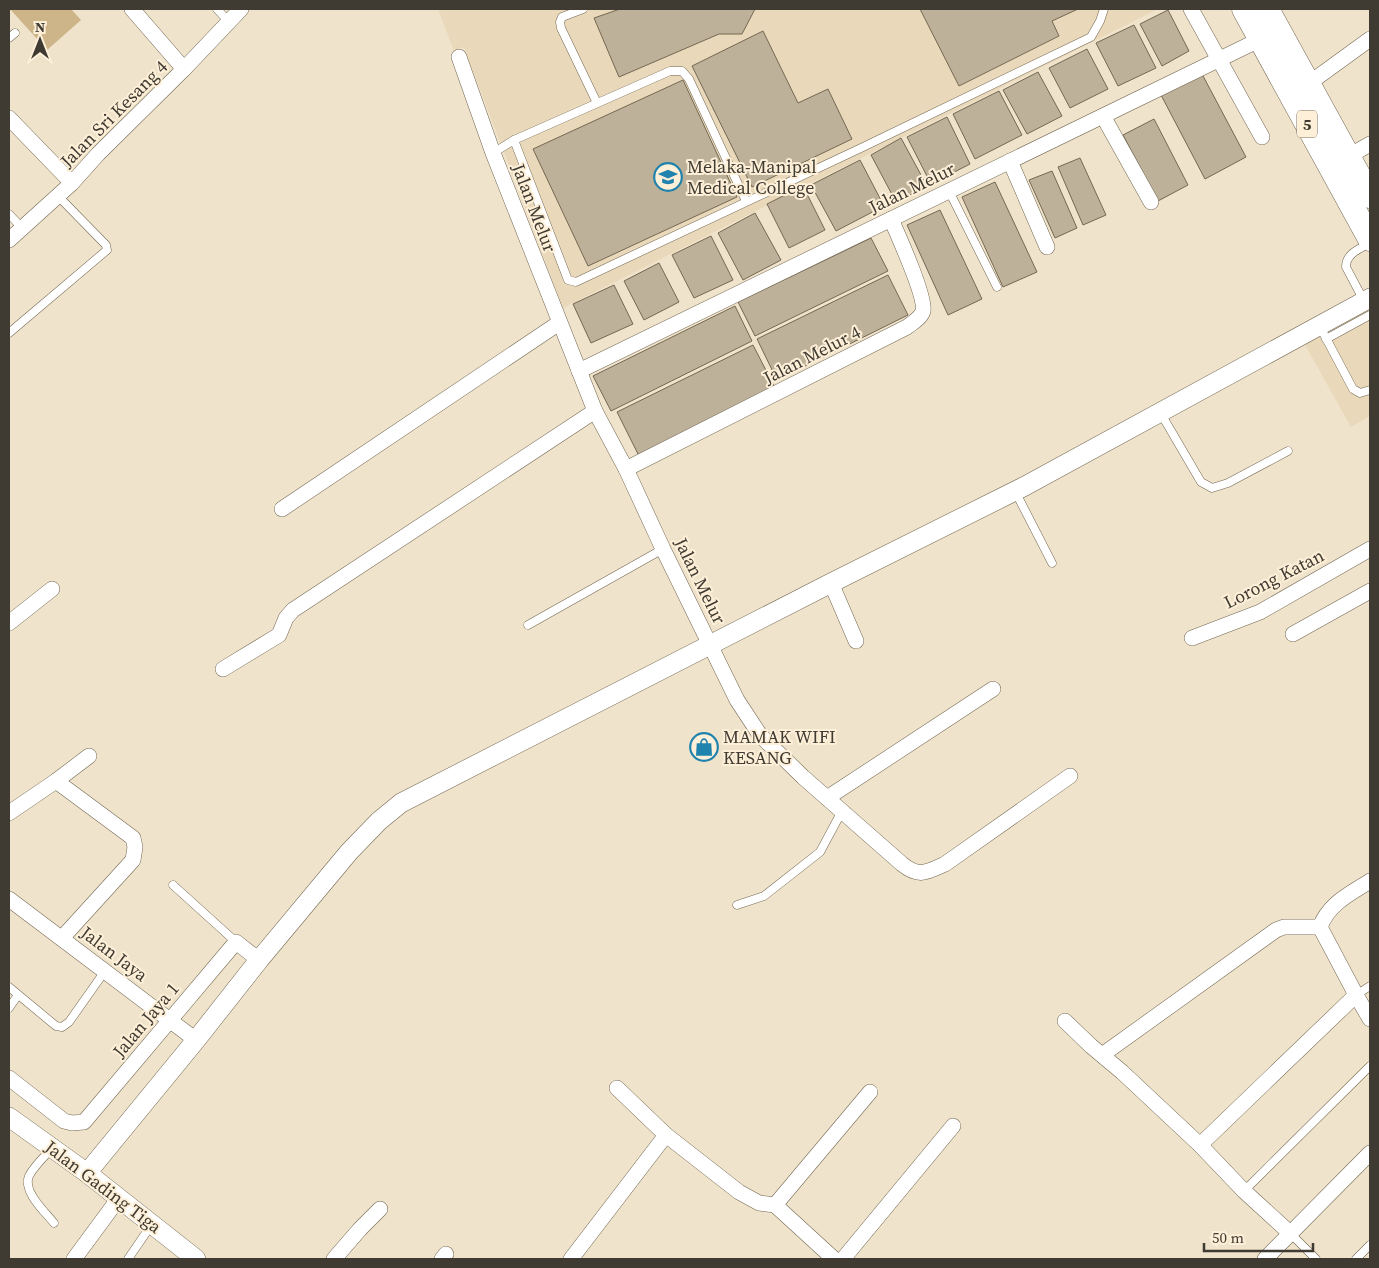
<svg xmlns="http://www.w3.org/2000/svg" width="1379" height="1268" viewBox="0 0 1379 1268" font-family="'Source Serif 4',serif">
	<style>
		.built { fill: #e9d8b9 }
		.green { fill: #cdb489 }
		.building { fill: #beb19a; stroke: #746853 }
		.lines { fill: none; stroke-linecap: round; stroke-linejoin: round }
		.service-casing { stroke: #736752; stroke-width: 9 }
		.minor-casing { stroke: #736752; stroke-width: 16 }
		.tertiary-casing { stroke: #736752; stroke-width: 20 }
		.primary-casing { stroke: #736752; stroke-width: 25 }
		.service { stroke: #fff; stroke-width: 8 }
		.minor { stroke: #fff; stroke-width: 15 }
		.tertiary { stroke: #fff; stroke-width: 19 }
		.primary { stroke: #fff; stroke-width: 24 }
		.labels { text-anchor: middle; stroke-width: 4; stroke-linejoin: round; paint-order: stroke }
		.shield { fill: #fef0d8; stroke: #797164; stroke-width: 1 }
		.shield-label { font-size: 16px; font-weight: bold; fill: #403b32 }
		.street-label { font-size: 18px; fill: #403b32; stroke: #fef0d8 }
		.poi-label { font-size: 18px; fill: #403b32; stroke: #fef0d8; text-anchor: start }
	</style>
	<rect width="100%" height="100%" fill="#f0e3cb"/>
	<!-- built -->
	<g class="built">
		<polygon points="438,9 1158,9 563,308 464,47 454,51"/>
		<polygon points="1370,308 1370,416 1351,427 1304,343"/>
	</g>
	<!-- green -->
	<polygon class="green" points="10,9 71,9 81,20 47,50"/>
	<!-- building -->
	<g class="building">
		<polygon points="620,9 755,9 742,34 719,34 619,77 594,18"/>
		<polygon points="920,9 1078,9 1052,21 1059,36 959,86"/>
		<polygon points="1168,10 1189,51 1162,66 1140,24"/>
		<polygon points="1134,25 1156,68 1118,86 1096,43"/>
		<polygon points="763,31 798,103 828,89 852,139 752,187 692,66"/>
		<polygon points="1087,49 1108,89 1070,108 1049,68"/>
		<polygon points="1038,72 1062,116 1027,134 1003,90"/>
		<polygon points="1202,74 1246,157 1205,179 1161,95"/>
		<polygon points="683,80 737,197 588,266 533,149"/>
		<polygon points="999,91 1022,135 975,159 953,114"/>
		<polygon points="947,117 970,164 931,184 907,137"/>
		<polygon points="1154,119 1188,185 1158,201 1123,135"/>
		<polygon points="901,138 927,186 896,202 871,155"/>
		<polygon points="1080,158 1106,215 1083,225 1058,167"/>
		<polygon points="860,160 884,206 836,231 811,185"/>
		<polygon points="1052,171 1077,228 1055,238 1029,180"/>
		<polygon points="995,182 1037,272 1003,287 962,197"/>
		<polygon points="803,186 825,230 789,248 767,204"/>
		<polygon points="940,210 982,299 948,315 907,225"/>
		<polygon points="755,213 781,260 743,280 718,233"/>
		<polygon points="711,236 733,280 694,298 672,255"/>
		<polygon points="871,238 888,271 755,336 738,302"/>
		<polygon points="659,263 679,302 644,320 624,281"/>
		<polygon points="888,275 908,315 777,380 757,339"/>
		<polygon points="614,285 633,324 591,343 573,304"/>
		<polygon points="735,306 752,341 611,411 593,376"/>
		<polygon points="753,345 775,388 639,456 617,412"/>
	</g>
	<g class="lines">
		<defs>
			<g id="service">
				<polyline points="217,9 229,22"/>
				<polyline points="583,9 562,17 560,22 561,28 597,103"/>
				<polyline points="9,38 15,33"/>
				<polyline points="514,140 568,280 576,282 861,148 1091,37 1100,21 1104,9"/>
				<polyline points="493,153 514,140 670,71 682,71 689,79 746,201"/>
				<polyline points="949,191 997,287"/>
				<polyline points="9,214 22,228"/>
				<path d="M1364,301l-18,-34c0,-14 14,-18 24,-24"/>
				<polyline points="1319,325 1353,389 1360,393 1370,390"/>
				<polyline points="9,333 107,250 106,245 58,196"/>
				<polyline points="1326,339 1370,315"/>
				<polyline points="1160,412 1201,482 1212,488 1228,483 1288,451"/>
				<polyline points="1015,491 1052,563"/>
				<polyline points="528,625 663,549"/>
				<polyline points="173,885 236,942"/>
				<polyline points="737,905 764,896 820,852 842,811"/>
				<polyline points="9,987 56,1026 62,1027 69,1022 105,971"/>
				<polyline points="1356,995 1370,986"/>
				<polyline points="9,1008 18,995"/>
				<path d="M52,1148c-7,8 -18,18 -23,28 -7,15 16,36 25,47"/>
				<polyline points="1244,1191 1370,1066"/>
				<polyline points="1290,1233 1316,1259"/>
				<polyline points="128,1259 152,1224"/>
				<polyline points="1356,1259 1370,1245"/>
			</g>
			<g id="minor">
				<polyline points="132,9 184,69"/>
				<polyline points="1191,9 1262,137"/>
				<path d="M459,57l34,96 102,258 31,58 37,80 74,151 23,35 43,42 99,87c17,14 25,8 43,0l125,-88"/>
				<polyline points="1308,84 1370,39"/>
				<polyline points="1103,116 1151,202"/>
				<polyline points="9,118 72,183"/>
				<polyline points="1349,156 1370,144"/>
				<polyline points="1010,161 1047,247"/>
				<polyline points="9,240 72,183 98,154 184,69 241,9"/>
				<polyline points="579,371 1261,39"/>
				<path d="M626,469l281,-142c5,-4 14,-9 16,-16 3,-14 -25,-76 -32,-92"/>
				<polyline points="282,509 559,323"/>
				<polyline points="831,583 856,641"/>
				<polyline points="9,623 52,589"/>
				<polyline points="1293,634 1370,591"/>
				<polyline points="1192,638 1260,612 1370,549"/>
				<polyline points="223,669 279,635 286,618 293,610 595,411"/>
				<polyline points="56,781 133,838 135,847 133,860 62,938"/>
				<polyline points="827,798 993,689"/>
				<polyline points="9,813 56,781 89,756"/>
				<path d="M1370,881c-20,13 -41,22 -50,46l36,68 14,24"/>
				<polyline points="9,899 196,1040"/>
				<polyline points="1065,1021 1091,1046 1122,1072 1200,1145 1244,1191 1290,1233"/>
				<polyline points="1102,1055 1276,930 1284,927 1320,927"/>
				<polyline points="9,1078 64,1121 72,1123 84,1122 236,942 259,960"/>
				<polyline points="617,1088 666,1135 739,1192 759,1203 775,1205 870,1092"/>
				<polyline points="1200,1145 1356,995"/>
				<polyline points="775,1205 834,1259"/>
				<polyline points="74,1259 119,1198"/>
				<polyline points="334,1259 360,1229 380,1209"/>
				<polyline points="442,1259 446,1254"/>
				<polyline points="571,1259 666,1135"/>
				<polyline points="843,1259 953,1126"/>
				<polyline points="1265,1259 1370,1153"/>
			</g>
			<g id="tertiary">
				<polyline points="9,1117 87,1173 196,1259"/>
				<polyline points="87,1173 196,1040 259,960 349,852 379,821 401,803 831,583 1025,486 1370,298"/>
			</g>
			<g id="primary">
				<polyline points="1244,9 1370,239"/>
				<polyline points="1267,9 1370,196"/>
			</g>
		</defs>
		<!-- service casing -->
		<use href="#service" class="service-casing"/>
		<!-- minor casing -->
		<use href="#minor" class="minor-casing"/>
		<!-- tertiary casing -->
		<use href="#tertiary" class="tertiary-casing"/>
		<!-- primary casing -->
		<use href="#primary" class="primary-casing"/>
		<!-- service -->
		<use href="#service" class="service"/>
		<!-- minor -->
		<use href="#minor" class="minor"/>
		<!-- tertiary -->
		<use href="#tertiary" class="tertiary"/>
		<!-- primary -->
		<use href="#primary" class="primary"/>
	</g>
	<!-- icons -->
	<defs>
		<symbol id="university-ring" viewBox="-11 -11 22 22"><circle r="9.5" fill="#fef0d8" stroke="#2083ae" stroke-width="1.5"/><path d="M0-5L7-2L0 1L-7-2ZM-4 1L0 2.5L4 1V4Q0 6-4 4Z" fill="#2083ae"/></symbol>
		<symbol id="shop-ring" viewBox="-11 -11 22 22"><circle r="9.5" fill="#fef0d8" stroke="#2083ae" stroke-width="1.5"/><path d="M-5-2.5h2.3a2.7 3.5 0 0 1 5.4 0H5L5.5 6h-11ZM-1.5-2.5h3a1.5 2.3 0 0 0-3 0Z" fill="#2083ae"/></symbol>
	</defs>
	<g fill-rule="evenodd">
		<use href="#university-ring" x="652" y="161" width="32" height="32"/>
		<use href="#shop-ring" x="688" y="731" width="32" height="32"/>
	</g>
	<g class="labels">
		<!-- shield labels -->
		<rect class="shield" x="1297" y="110.5" width="20" height="27" rx="4"/>
		<g class="shield-label">
			<text x="1307" y="130">5</text>
		</g>
		<!-- street labels -->
		<g class="street-label">
			<text transform="translate(114 114) rotate(-45)" y="6">Jalan Sri Kesang 4</text>
			<text transform="translate(912 188) rotate(-26)" y="6">Jalan Melur</text>
			<text transform="translate(534 208) rotate(69)" y="6">Jalan Melur</text>
			<text transform="translate(812 355) rotate(-27)" y="6">Jalan Melur 4</text>
			<text transform="translate(1274 579) rotate(-27)" y="6">Lorong Katan</text>
			<text transform="translate(700 581) rotate(64)" y="6">Jalan Melur</text>
			<text transform="translate(114 954) rotate(37)" y="6">Jalan Jaya</text>
			<text transform="translate(146 1020) rotate(-50)" y="6">Jalan Jaya 1</text>
			<text transform="translate(103 1187) rotate(37)" y="6">Jalan Gading Tiga</text>
		</g>
		<!-- poi labels -->
		<g class="poi-label">
			<text x="687" y="173">Melaka-Manipal<tspan x="687" dy="21">Medical College</tspan></text>
			<text x="723" y="743">MAMAK WIFI<tspan x="723" dy="21">KESANG</tspan></text>
		</g>
	</g>
	<!-- border -->
	<rect width="1379" height="1268" fill="none" stroke="#403b32" stroke-width="20"/>
	<!-- north arrow -->
	<g transform="translate(40 40)" stroke="#fef0d8" stroke-width="4" paint-order="stroke">
	<path d="M0-4L9 19L0 12L-9 19Z" fill="#403b32"/>
	<text y="-8" font-size="14" font-weight="bold" text-anchor="middle" fill="#403b32">N</text>
	</g>
	<!-- scale -->
	<path d="M1204 1243v8h109v-8" fill="none" stroke="#403b32" stroke-width="2.5"/>
	<text x="1212" y="1243" font-size="15" fill="#403b32" stroke="#fef0d8" stroke-width="4" paint-order="stroke">50 m</text>
</svg>
